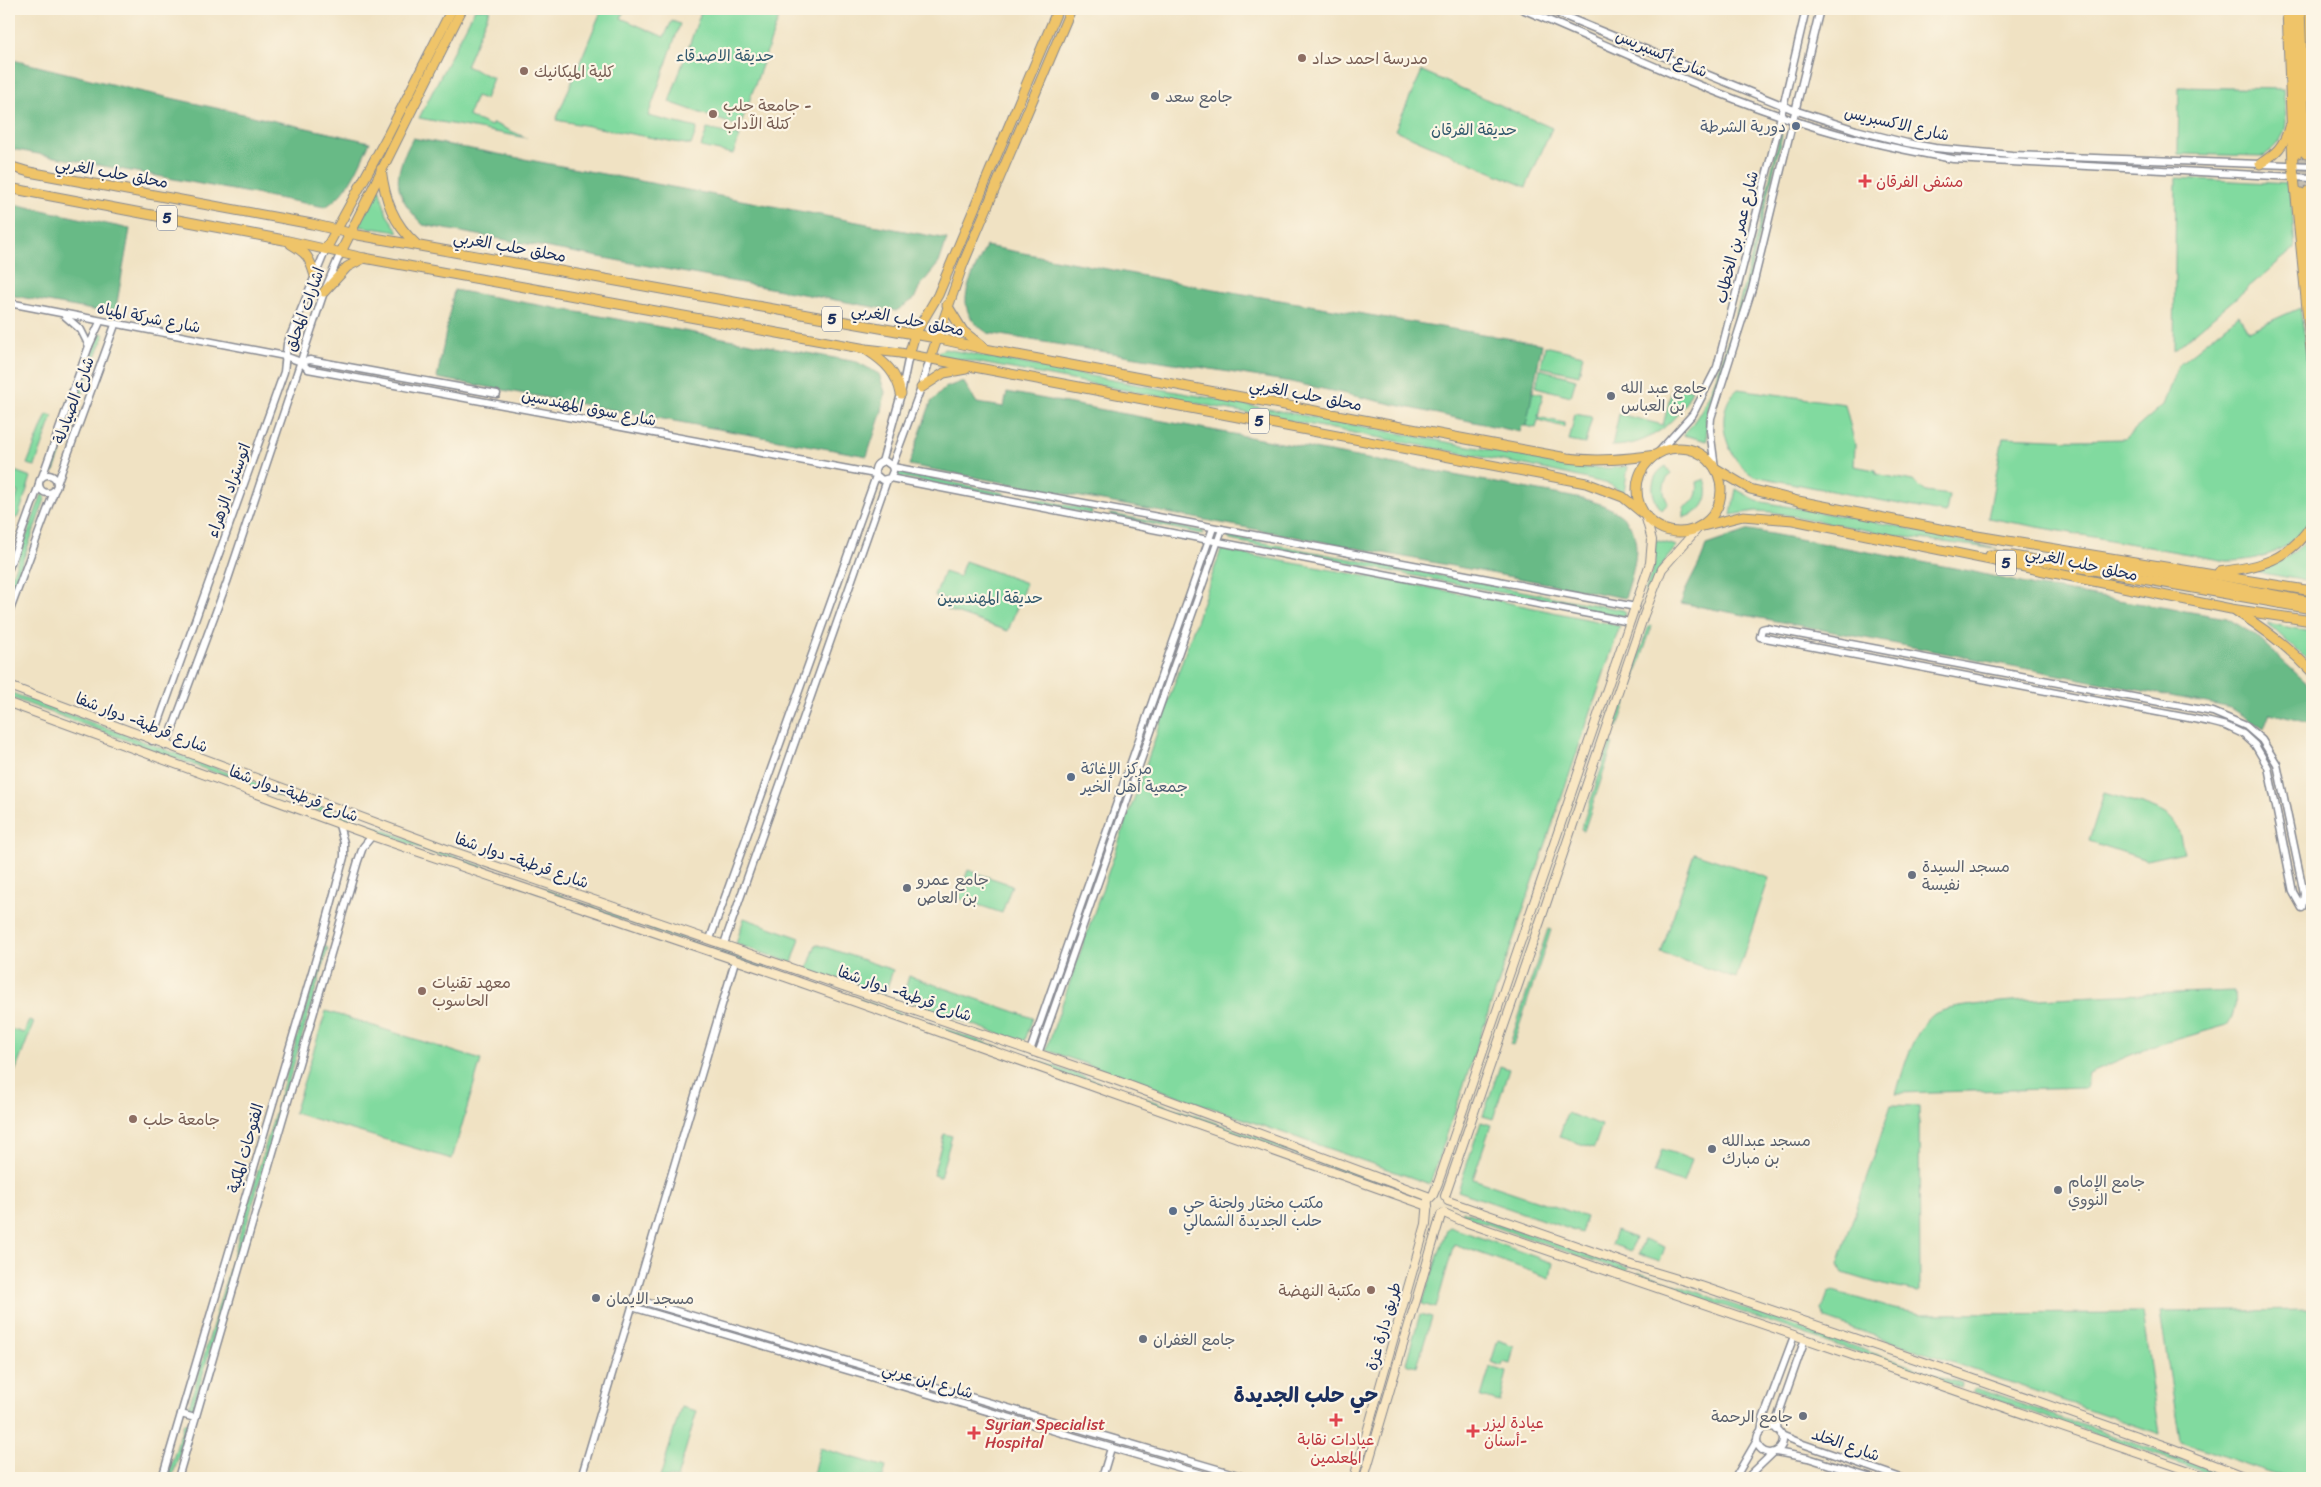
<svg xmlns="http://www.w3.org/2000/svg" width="2321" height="1487" viewBox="0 0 2321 1487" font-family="Sriracha,'Playpen Sans Arabic',sans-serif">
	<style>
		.green { fill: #81da9f; stroke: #4e847e }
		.forest { fill: #68ba86; stroke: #427472 }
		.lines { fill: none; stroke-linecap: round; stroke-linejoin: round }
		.trunk-tunnel { stroke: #c5beaf; stroke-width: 9; stroke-dasharray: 9 4.5; stroke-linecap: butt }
		.tertiary-casing { stroke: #868890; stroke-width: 9 }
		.secondary-casing { stroke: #868890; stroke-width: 10 }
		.primary-casing { stroke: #868890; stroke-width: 11 }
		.trunk-casing { stroke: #868890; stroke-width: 11 }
		.tertiary { stroke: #fff; stroke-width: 6 }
		.secondary { stroke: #f9e7c3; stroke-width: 8 }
		.primary { stroke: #efc469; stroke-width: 9 }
		.trunk { stroke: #efc469; stroke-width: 9 }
		.education-dot { fill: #8d6e63; stroke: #fcf5e5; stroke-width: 2 }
		.worship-dot { fill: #6b7280; stroke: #fcf5e5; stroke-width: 2 }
		.service-dot { fill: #5c6f8a; stroke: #fcf5e5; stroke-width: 2 }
		.health-dot { fill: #e0444e; stroke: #fcf5e5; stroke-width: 2 }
		.labels { text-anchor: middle; stroke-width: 4.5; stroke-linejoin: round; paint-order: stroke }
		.shield { fill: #fcf5e5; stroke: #5e6a86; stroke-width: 1 }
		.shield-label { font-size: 15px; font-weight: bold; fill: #1b2f5e }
		.street-label { font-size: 16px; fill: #1b2f5e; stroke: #fcf5e5 }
		.park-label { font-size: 16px; fill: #345a6e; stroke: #fcf5e5 }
		.education-label { font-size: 16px; fill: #785e54; stroke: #fcf5e5; text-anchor: start }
		.worship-label { font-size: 16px; fill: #5b616d; stroke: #fcf5e5; text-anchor: start }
		.service-label { font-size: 16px; fill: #4e5e75; stroke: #fcf5e5; text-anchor: start }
		.health-label { font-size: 16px; fill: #be3a42; stroke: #fcf5e5; text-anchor: start }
		.district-label { font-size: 21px; font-weight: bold; fill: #1b2f5e; stroke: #fcf5e5 }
	</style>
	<rect width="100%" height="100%" fill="#fcf5e5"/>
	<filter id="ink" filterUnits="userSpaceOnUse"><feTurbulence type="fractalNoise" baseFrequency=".02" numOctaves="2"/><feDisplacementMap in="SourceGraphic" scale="10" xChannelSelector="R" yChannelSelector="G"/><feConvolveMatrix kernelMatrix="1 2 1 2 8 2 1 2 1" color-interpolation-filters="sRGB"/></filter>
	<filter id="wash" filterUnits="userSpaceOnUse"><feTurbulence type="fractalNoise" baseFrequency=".0096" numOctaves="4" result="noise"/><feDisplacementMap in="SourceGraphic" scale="20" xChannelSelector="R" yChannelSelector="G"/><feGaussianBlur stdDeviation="1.12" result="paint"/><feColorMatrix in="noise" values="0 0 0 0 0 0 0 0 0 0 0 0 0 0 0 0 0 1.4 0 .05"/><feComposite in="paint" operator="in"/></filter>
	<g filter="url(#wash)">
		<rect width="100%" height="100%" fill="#f0e2c3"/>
		<!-- green -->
		<g class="green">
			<polygon points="475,9 490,9 466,66 493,78 485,99 476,96 468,116 491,126 493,123 527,138 419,118"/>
			<polygon points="602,9 625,9 621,18 664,37 672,21 680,24 648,116 697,128 691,145 556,120"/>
			<polygon points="702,9 782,9 740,127 669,102"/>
			<polygon points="1422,71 1552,128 1526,187 1395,130"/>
			<path d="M2179,87l104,2c3,33 10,44 -19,67l-86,-2z"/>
			<polygon points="707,129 740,136 733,154 701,147"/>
			<path d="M1780,134l2,1 -34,147 -29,98 -10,25 -3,13 1,23 -24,-6c28,-30 37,-69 49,-107 19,-64 33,-129 48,-194z"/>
			<polygon points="2176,178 2290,184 2295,248 2174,350"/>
			<polygon points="379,188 387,215 399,232 358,226"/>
			<path d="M2300,308l12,78v129c-18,34 -47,46 -85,46l-239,-43 15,-81 72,3 49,-1 39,-34 15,-40 61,-50 9,16z"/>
			<polygon points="102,333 104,335 54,471 52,473 50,470 100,334"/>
			<polygon points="1545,346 1583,355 1579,375 1541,367"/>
			<polygon points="945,349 1587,468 1611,468 1628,466 1624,493 1609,484 1530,466 938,355 938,352"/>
			<polygon points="1540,369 1576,379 1571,396 1536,387"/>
			<path d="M1673,386l19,4c-14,33 -44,56 -80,56l7,-32 44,11z"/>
			<path d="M1738,389l107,15 10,41 -1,21 21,4 1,4 37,7 13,11 23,3 -3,18 -192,-37c-28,-15 -43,-65 -16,-87z"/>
			<polygon points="1532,392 1543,394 1538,417 1564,423 1564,427 1538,420 1536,428 1526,426"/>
			<polygon points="47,414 53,416 35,466 27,464"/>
			<polygon points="1575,414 1592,417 1585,444 1569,441"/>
			<path d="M1666,466l5,8c-9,9 -9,18 -3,29l-6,7c-12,-13 -14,-34 4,-44z"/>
			<polygon points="9,469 31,477 18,517 9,521 18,492 9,489"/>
			<polygon points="897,471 1004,493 1004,496 896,476"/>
			<path d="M1705,479c7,18 -2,35 -21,38v-10c11,-4 15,-13 13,-25z"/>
			<polygon points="1736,489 1757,501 1897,526 1997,549 1897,536 1771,512 1756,511 1731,515"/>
			<polygon points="42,494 45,496 45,499 9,599 9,584"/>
			<polygon points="1023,496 1091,510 1092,514 1023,500"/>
			<polygon points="1112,514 1202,531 1204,533 1201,534 1109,515"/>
			<path d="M2312,533v49l-54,-10c22,-10 40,-19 54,-39z"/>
			<polygon points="1228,536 1623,610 1626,612 1625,615 1621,616 1230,540"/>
			<path d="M1655,540l22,6c-17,19 -24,33 -32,57l1,-15 9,-26z"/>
			<polygon points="1221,550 1481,597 1620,626 1430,1184 1046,1050"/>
			<polygon points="965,561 1026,583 1008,631 947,610 950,601 935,596 944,572 959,577"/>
			<polygon points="2267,623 2312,632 2312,664"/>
			<polygon points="1649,625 1652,626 1618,727 1615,726"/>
			<polygon points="9,692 563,896 564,898 561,900 9,697"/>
			<polygon points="1610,743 1613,744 1584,831 1581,829"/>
			<path d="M2104,793c18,6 60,14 70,29 6,9 7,20 10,30l-37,8 -58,-19z"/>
			<polygon points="1694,853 1769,878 1736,978 1661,953"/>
			<polygon points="968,870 1012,885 1002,913 958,898"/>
			<polygon points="578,902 1099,1082 1100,1085 1098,1087 574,903"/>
			<polygon points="744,918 800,938 792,963 736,944"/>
			<polygon points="1548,929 1551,930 1513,1045 1510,1044"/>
			<polygon points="816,944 893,970 884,996 807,970"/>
			<polygon points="324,946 328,948 192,1411 188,1410"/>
			<polygon points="909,976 1033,1018 1024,1043 902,999"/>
			<path d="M2234,991c1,12 1,25 -7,34l-80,23 -58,25 -3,15 -190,5c9,-26 15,-59 37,-78 20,-18 258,-22 301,-24z"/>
			<polygon points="326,1011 481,1060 452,1159 294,1113"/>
			<polygon points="29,1020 34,1022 15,1072 9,1070 9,1032 10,1029 24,1033"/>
			<polygon points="1500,1066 1509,1069 1493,1119 1483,1116"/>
			<polygon points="1124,1091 1423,1195 1421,1200 1122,1093"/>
			<polygon points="1891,1105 1919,1106 1920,1291 1918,1292 1883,1285 1843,1273 1838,1264"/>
			<polygon points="1567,1113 1602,1125 1594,1148 1559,1137"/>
			<polygon points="1481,1122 1491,1125 1473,1179 1586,1217 1581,1233 1458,1191"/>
			<polygon points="944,1134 952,1136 940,1177 933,1175"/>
			<polygon points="1662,1149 1691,1159 1683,1183 1654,1173"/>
			<polygon points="1462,1211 1628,1268 1626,1272 1461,1215"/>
			<polygon points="1450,1227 1553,1263 1550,1278 1454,1244 1436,1308 1422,1304 1447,1229"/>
			<polygon points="1616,1231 1635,1238 1631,1251 1611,1244"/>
			<polygon points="1644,1239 1665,1247 1660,1261 1639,1254"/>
			<polygon points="1639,1272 1962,1384 1961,1388 1637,1276"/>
			<polygon points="1833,1291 1894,1309 1922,1314 2142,1313 2160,1434 1826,1319 1822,1310 1828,1293"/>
			<polygon points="2312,1310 2312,1478 2286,1478 2180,1441 2160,1312"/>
			<polygon points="1420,1314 1432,1317 1417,1366 1406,1363"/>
			<polygon points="1498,1340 1514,1346 1510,1364 1503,1362 1502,1366 1491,1362"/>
			<polygon points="1490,1367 1507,1372 1500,1402 1481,1397"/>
			<polygon points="1975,1388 2235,1478 2223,1478 1973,1392 1973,1390"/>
			<polygon points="681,1407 697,1411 677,1478 660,1478"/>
			<polygon points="184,1423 188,1424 172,1478 167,1478"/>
			<polygon points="820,1448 886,1467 883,1478 812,1478"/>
		</g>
		<!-- forest -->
		<g class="forest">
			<path d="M9,59l130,32 231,51c-12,25 -21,51 -45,65l-308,-57 -8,-2z"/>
			<path d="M413,138l534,101 -8,24 -19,23 -6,13 -18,12 -473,-86c-31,-32 -31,-49 -10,-87z"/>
			<polygon points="9,203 130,229 115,314 9,295"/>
			<path d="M986,246l216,41 340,57 -16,82h-4l-2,6 -229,-50 -303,-49c-40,-24 -16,-55 -2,-87z"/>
			<polygon points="454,290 857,362 879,374 885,392 882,411 867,456 437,378"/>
			<path d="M963,381l14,22 27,4 3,-15 581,108c59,17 53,48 37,98l-716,-133 22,-63 14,-14z"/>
			<path d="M1750,530l220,41 64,15 193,32 28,17 57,53v43v-7l-42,-11 -6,16 -34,-21 -18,-4 -531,-101c6,-21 20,-37 25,-58z"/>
		</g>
	</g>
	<g filter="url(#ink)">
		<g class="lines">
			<!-- trunk-tunnel -->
			<g class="trunk-tunnel">
				<polyline points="2298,153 2301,193"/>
				<polyline points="2306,154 2308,191"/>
			</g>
			<defs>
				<g id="tertiary">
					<path d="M1522,9c86,36 171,77 259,107 56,20 114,33 172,43l359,19"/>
					<polyline points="1547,9 1794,110 1856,130 1907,143 1935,148 2012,155 2312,166"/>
					<polyline points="9,303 285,356 301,362 308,369 875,474"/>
					<polyline points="89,346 100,322"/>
					<polyline points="301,362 310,360 497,394"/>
					<polyline points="1656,455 1693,414 1717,367 1775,141 1806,9"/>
					<polyline points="882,462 901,394 909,355"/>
					<polyline points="892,466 921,388 930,359"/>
					<polyline points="893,467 1636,607"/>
					<polyline points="1715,468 1710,430 1711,418 1752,289 1820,9"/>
					<circle cx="48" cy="484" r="9"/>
					<polyline points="42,477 89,346 81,330 65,316"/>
					<path d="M890,478l3,-7 -1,-5 -7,-5c-7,1 -11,5 -10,13l7,6 8,-2 740,144"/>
					<polyline points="57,484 115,325"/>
					<polyline points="9,568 39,485"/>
					<polyline points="9,613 55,489"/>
					<polygon points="1766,628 2213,712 2246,726 2262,740 2277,764 2304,894 2302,908 2293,892 2268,767 2255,745 2243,734 2226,726 2210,722 1760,637 1762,629"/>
					<polyline points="152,741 284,372 287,344 326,249"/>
					<polyline points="166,746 227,582 324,292 341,252"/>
					<polyline points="710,939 876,476"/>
					<polyline points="724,944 887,480"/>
					<polyline points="1030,1051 1213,528"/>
					<polyline points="1038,1054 1222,529"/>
					<polyline points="635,1299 1248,1478"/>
					<polyline points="632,1307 1215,1478"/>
					<polyline points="181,1414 195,1418"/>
					<circle cx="1770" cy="1440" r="13"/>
					<polyline points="1777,1430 1778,1416 1805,1339"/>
					<polyline points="1761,1431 1763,1419 1794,1336"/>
					<polyline points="1781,1435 1803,1444 1901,1478"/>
					<polyline points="1776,1452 1808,1458 1871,1478"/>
					<polyline points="162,1478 322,938 344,857 344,843 339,825"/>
					<polyline points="178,1478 358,861 363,847 372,836"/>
					<polyline points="581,1478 735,961"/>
					<polyline points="1102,1478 1111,1448"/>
					<polyline points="1735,1478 1756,1442"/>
					<polyline points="1747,1478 1773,1453"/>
				</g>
				<g id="secondary">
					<polyline points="9,686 452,851 1115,1080 1430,1197"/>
					<polyline points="9,703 372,836 788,978 1428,1206"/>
					<polyline points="1445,1196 1542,916 1644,615 1662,569 1699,527"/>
					<polyline points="1448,1201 1634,1266 1701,1286 1971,1378 2171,1448 2248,1478"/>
					<polyline points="1444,1213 1462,1221 2210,1478"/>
					<polyline points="1354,1478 1426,1224 1428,1200 1433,1195 1438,1183 1650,563 1652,540 1645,515"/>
					<polyline points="1364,1478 1441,1215"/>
				</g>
				<g id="primary">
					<polyline points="2287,9 2293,166 2312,360"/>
					<polyline points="2310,9 2312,64"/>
					<path d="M2260,164c15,-10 25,-18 29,-37"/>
					<polyline points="326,249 387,137 452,9"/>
					<polyline points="341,252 462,9"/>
					<polyline points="909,355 915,334 938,295 1058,9"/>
					<polyline points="930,359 963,264 1071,9"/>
				</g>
				<g id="trunk">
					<polyline points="2292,9 2298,153"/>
					<polyline points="2300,9 2306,154"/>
					<path d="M9,166l20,6 283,52 46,11 578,103 49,11 582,109c31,4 58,1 89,-3"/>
					<path d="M381,169c4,31 12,54 35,75"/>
					<polyline points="9,188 284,240 364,258 866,349 900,353 1586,483 1623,497 1645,515"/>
					<polyline points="2308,191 2312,241"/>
					<polyline points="2301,193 2312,302"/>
					<path d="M291,244c17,10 18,13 24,32"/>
					<polyline points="324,292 347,267 364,258"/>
					<polyline points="947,305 963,331 983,347"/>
					<path d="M868,351c17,11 29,22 33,43"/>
					<polyline points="921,388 944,373 966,369"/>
					<circle cx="1679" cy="490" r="42"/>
					<polyline points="1715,468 1750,489 1798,501 1965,534 2312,591"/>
					<polyline points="1699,527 1743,516 1793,520 2231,609 2312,621"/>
					<polyline points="1990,555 2013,556 2312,609"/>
					<polyline points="2067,556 2312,602"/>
					<path d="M2219,572c41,-6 69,-10 93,-48"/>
					<path d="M2236,611c29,18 53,36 76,61"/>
				</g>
			</defs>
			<!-- tertiary casing -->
			<use href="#tertiary" class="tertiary-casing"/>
			<!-- secondary casing -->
			<use href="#secondary" class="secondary-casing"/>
			<!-- primary casing -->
			<use href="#primary" class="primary-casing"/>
			<!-- trunk casing -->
			<use href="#trunk" class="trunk-casing"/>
			<!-- tertiary -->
			<use href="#tertiary" class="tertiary"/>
			<!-- secondary -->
			<use href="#secondary" class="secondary"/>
			<!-- primary -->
			<use href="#primary" class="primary"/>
			<!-- trunk -->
			<use href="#trunk" class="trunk"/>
		</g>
	</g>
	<!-- markers -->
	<g class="education-dot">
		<circle cx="1302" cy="58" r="5"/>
		<circle cx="524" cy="71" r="5"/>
		<circle cx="713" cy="114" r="5"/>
		<circle cx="422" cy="991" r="5"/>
		<circle cx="133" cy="1119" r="5"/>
		<circle cx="1371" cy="1290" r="5"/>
	</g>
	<g class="worship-dot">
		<circle cx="1155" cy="96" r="5"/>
		<circle cx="1611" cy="396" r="5"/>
		<circle cx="1912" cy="875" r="5"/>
		<circle cx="907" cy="888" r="5"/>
		<circle cx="1712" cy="1149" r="5"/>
		<circle cx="2058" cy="1190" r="5"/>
		<circle cx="596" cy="1298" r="5"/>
		<circle cx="1143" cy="1339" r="5"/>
		<circle cx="1803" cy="1416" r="5"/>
	</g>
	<g class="service-dot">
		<circle cx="1796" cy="126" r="5"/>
		<circle cx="1071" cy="777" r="5"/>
		<circle cx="1173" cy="1211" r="5"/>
	</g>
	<g class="health-dot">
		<path d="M1862.5 173.5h5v5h5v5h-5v5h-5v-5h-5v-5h5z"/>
		<path d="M1333.5 1412.5h5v5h5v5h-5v5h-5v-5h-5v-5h5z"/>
		<path d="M1470.5 1423.5h5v5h5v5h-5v5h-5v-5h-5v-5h5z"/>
		<path d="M971.5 1425.5h5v5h5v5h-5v5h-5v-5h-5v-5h5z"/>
	</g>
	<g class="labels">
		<!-- shield labels -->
		<g class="shield">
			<rect x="157" y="205.5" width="20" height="25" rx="4"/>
			<rect x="822" y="306.5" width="20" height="25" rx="4"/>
			<rect x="1249" y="408.5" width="20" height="25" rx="4"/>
			<rect x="1996" y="550.5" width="20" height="25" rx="4"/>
		</g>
		<g class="shield-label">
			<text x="167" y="223">5</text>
			<text x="832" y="324">5</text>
			<text x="1259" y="426">5</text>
			<text x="2006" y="568">5</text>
		</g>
		<!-- street labels -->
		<g class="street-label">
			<text transform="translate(1662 53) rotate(23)" y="6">شارع أكسبريس</text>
			<text transform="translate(1897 123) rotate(13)" y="6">شارع الاكسبريس</text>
			<text transform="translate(112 172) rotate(10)" y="6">محلق حلب الغربي</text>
			<text transform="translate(1736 237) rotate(-76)" y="6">شارع عمر بن الخطاب</text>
			<text transform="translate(510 246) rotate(10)" y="6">محلق حلب الغربي</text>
			<text transform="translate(304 309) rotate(-70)" y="6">اشارات المحلق</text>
			<text transform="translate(149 317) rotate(11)" y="6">شارع شركة المياه</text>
			<text transform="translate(908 319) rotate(11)" y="6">محلق حلب الغربي</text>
			<text transform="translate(1306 394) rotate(11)" y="6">محلق حلب الغربي</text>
			<text transform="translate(73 400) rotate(-70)" y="6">شارع الصيادلة</text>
			<text transform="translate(589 407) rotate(11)" y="6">شارع سوق المهندسين</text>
			<text transform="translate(228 490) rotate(-70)" y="6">اتوستراد الزهراء</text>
			<text transform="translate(2082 563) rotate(12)" y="6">محلق حلب الغربي</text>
			<text transform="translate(142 722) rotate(21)" y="6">شارع قرطبة- دوار شفا</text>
			<text transform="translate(294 793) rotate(20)" y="6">شارع قرطبة-دوار شفا</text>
			<text transform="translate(522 860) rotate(19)" y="6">شارع قرطبة- دوار شفا</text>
			<text transform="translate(905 993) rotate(19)" y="6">شارع قرطبة- دوار شفا</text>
			<text transform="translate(245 1148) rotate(-74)" y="6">الفتوحات المكية</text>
			<text transform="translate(1383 1326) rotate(-74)" y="6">طريق دارة عزة</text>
			<text transform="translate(928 1380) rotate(16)" y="6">شارع ابن عربي</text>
			<text transform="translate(1846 1444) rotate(19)" y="6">شارع الخلد</text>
		</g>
		<!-- park labels -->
		<g class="park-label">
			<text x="725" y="61">حديقة الاصدقاء</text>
			<text x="1474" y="135">حديقة الفرقان</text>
			<text x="990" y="603">حديقة المهندسين</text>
		</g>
		<!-- education labels -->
		<g class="education-label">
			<text x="1312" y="64">مدرسة احمد حداد</text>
			<text x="534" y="77">كلية الميكانيك</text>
			<text x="723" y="111">جامعة حلب -<tspan x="723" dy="18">كتلة الآداب</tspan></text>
			<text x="432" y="988">معهد تقنيات<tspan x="432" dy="18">الحاسوب</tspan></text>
			<text x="143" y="1125">جامعة حلب</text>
			<text x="1361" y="1296" text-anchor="end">مكتبة النهضة</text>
		</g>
		<!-- worship labels -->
		<g class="worship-label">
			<text x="1165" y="102">جامع سعد</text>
			<text x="1621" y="393">جامع عبد الله<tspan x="1621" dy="18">بن العباس</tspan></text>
			<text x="1922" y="872">مسجد السيدة<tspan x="1922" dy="18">نفيسة</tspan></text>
			<text x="917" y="885">جامع عمرو<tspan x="917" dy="18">بن العاص</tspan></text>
			<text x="1722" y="1146">مسجد عبدالله<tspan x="1722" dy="18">بن مبارك</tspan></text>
			<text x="2068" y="1187">جامع الإمام<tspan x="2068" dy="18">النووي</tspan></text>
			<text x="606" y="1304">مسجد الايمان</text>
			<text x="1153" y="1345">جامع الغفران</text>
			<text x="1793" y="1422" text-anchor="end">جامع الرحمة</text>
		</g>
		<!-- service labels -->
		<g class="service-label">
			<text x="1786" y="132" text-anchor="end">دورية الشرطة</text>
			<text x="1081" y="774">مركز الإغاثة<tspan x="1081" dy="18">جمعية أهل الخير</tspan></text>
			<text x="1183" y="1208">مكتب مختار ولجنة حي<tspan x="1183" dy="18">حلب الجديدة الشمالي</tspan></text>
		</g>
		<!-- health labels -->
		<g class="health-label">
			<text x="1876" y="187">مشفى الفرقان</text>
			<text x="1484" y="1428">عيادة ليزر<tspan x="1484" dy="18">أسنان-</tspan></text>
			<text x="985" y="1430">Syrian Specialist<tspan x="985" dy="18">Hospital</tspan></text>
			<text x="1336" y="1445" text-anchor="middle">عيادات نقابة<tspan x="1336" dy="18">المعلمين</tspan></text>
		</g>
		<!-- district labels -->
		<g class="district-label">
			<text x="1306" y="1402">حي حلب الجديدة</text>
		</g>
	</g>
	<!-- margin -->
	<rect width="2321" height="1487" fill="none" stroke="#fcf5e5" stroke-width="30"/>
</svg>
